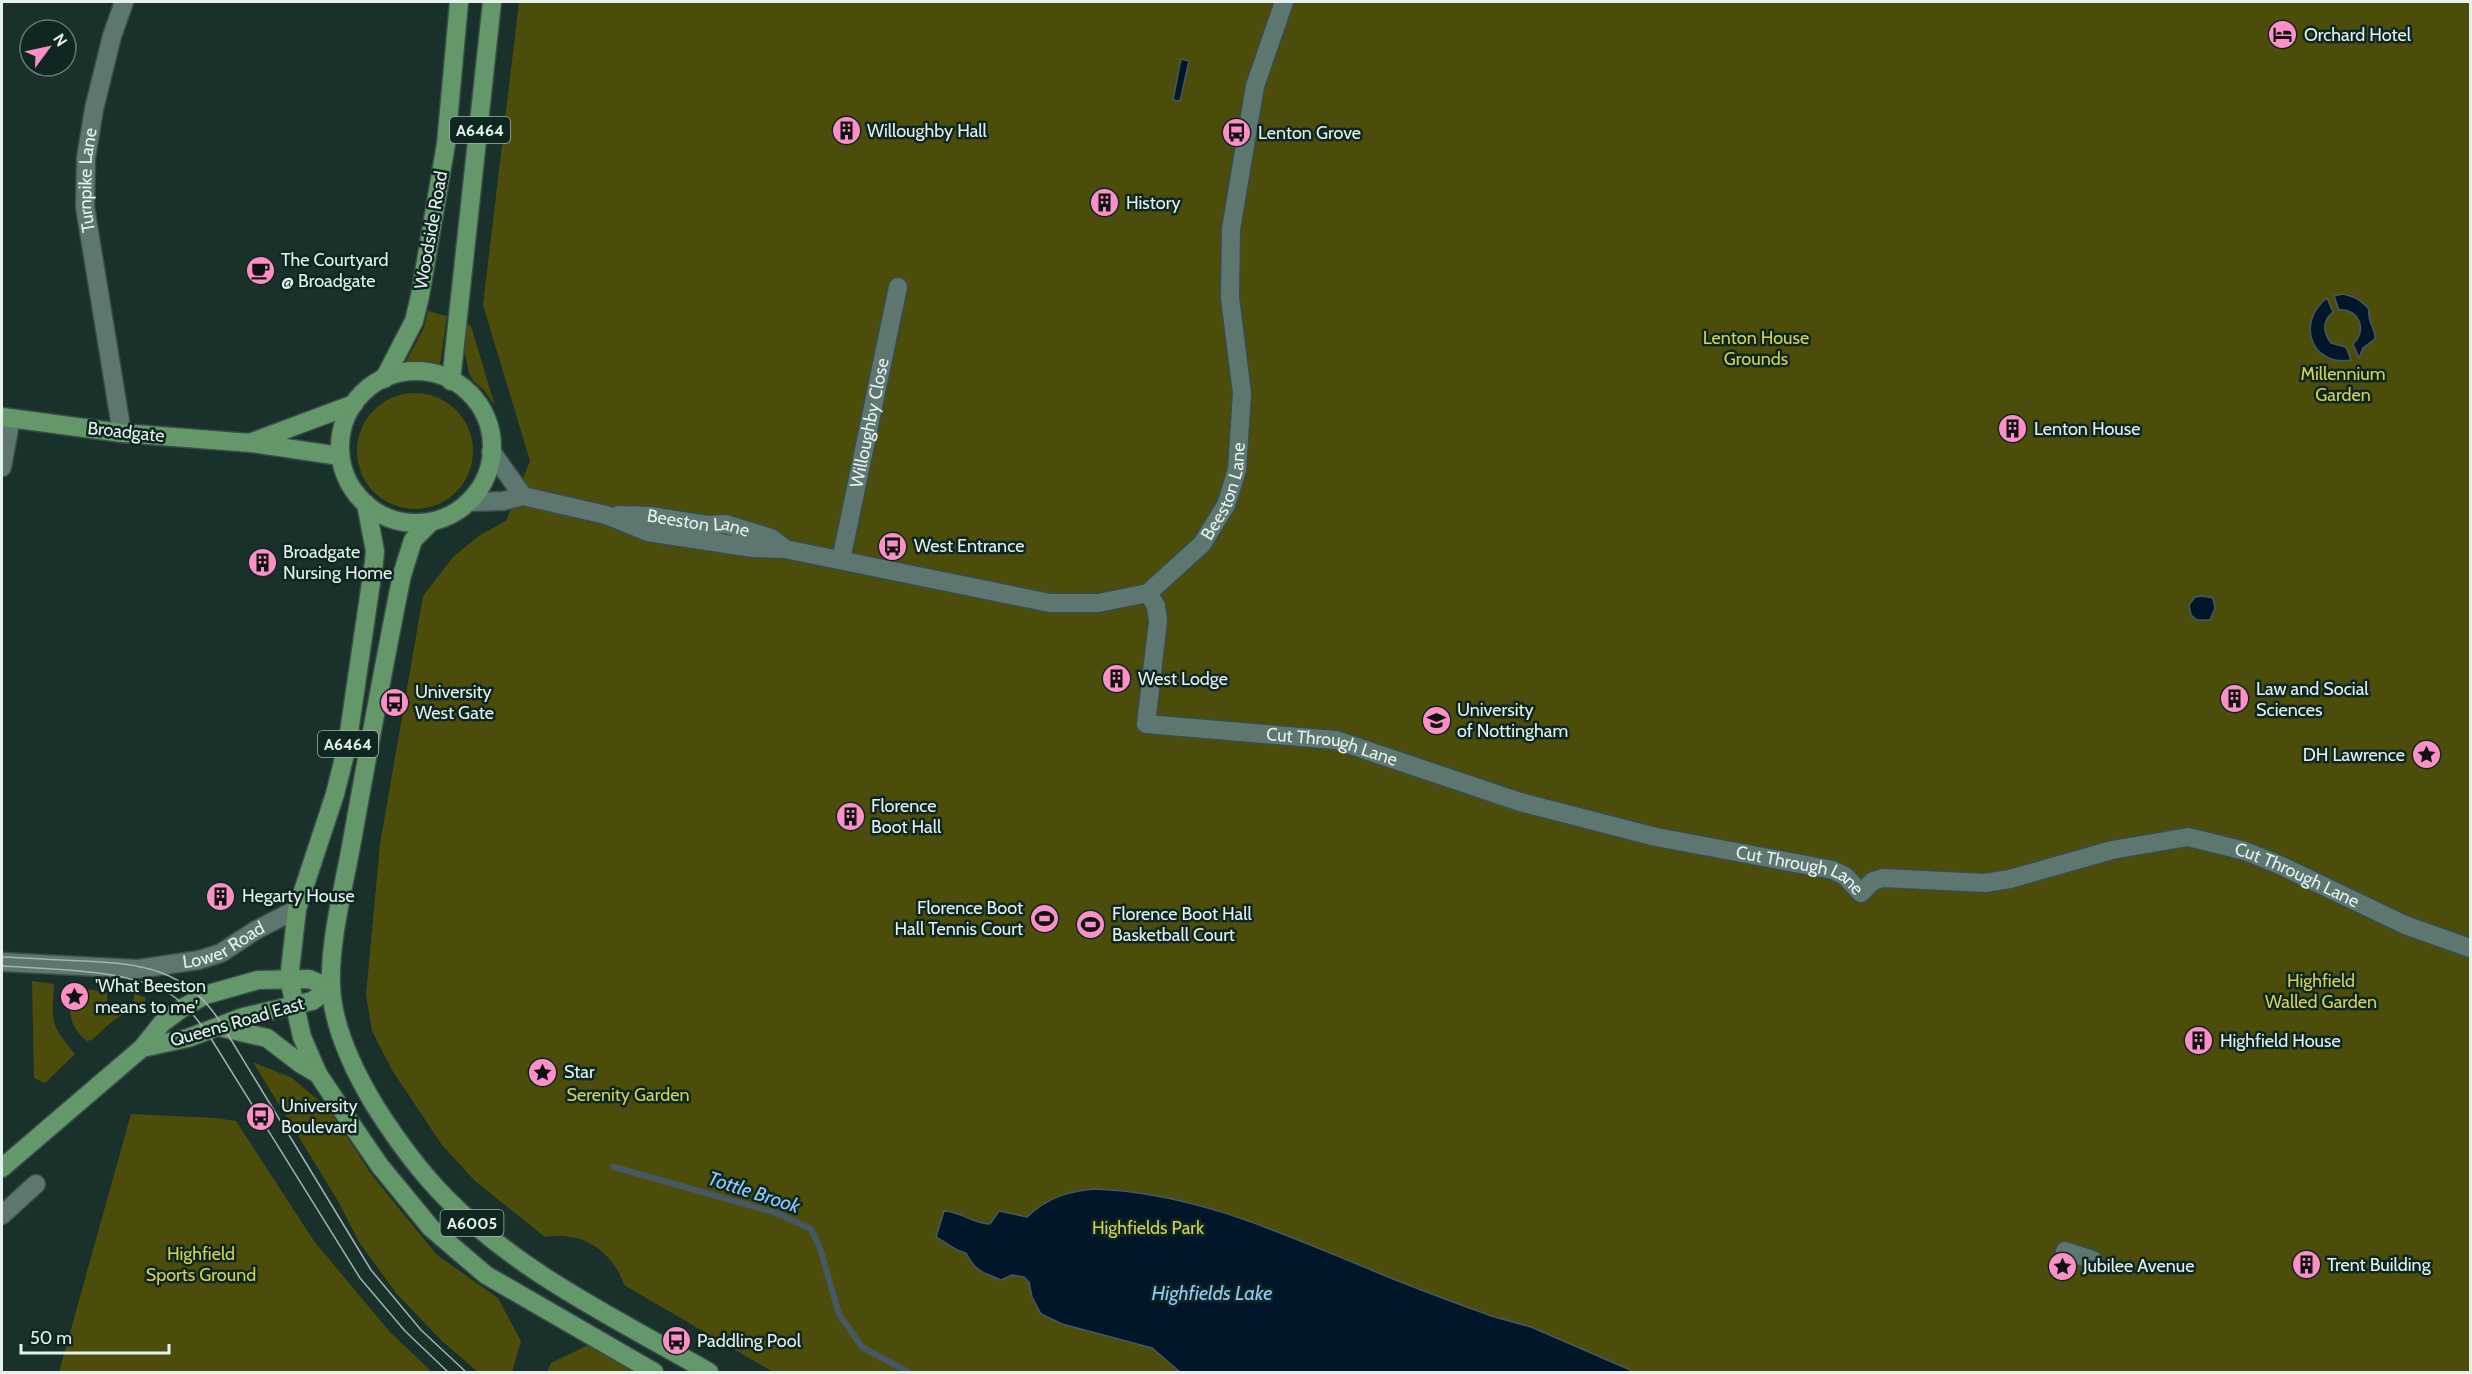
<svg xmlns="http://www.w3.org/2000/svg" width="2472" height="1374" viewBox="0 0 2472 1374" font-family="Cabin,sans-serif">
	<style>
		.green { fill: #4d4d0b }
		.water { fill: #011729; stroke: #455864; stroke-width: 1.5 }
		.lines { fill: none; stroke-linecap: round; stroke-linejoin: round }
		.stream { stroke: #455864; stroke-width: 6 }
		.minor-casing { stroke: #394c47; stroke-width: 21 }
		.major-casing { stroke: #394c47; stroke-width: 21 }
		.minor { stroke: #5d7670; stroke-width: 18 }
		.major { stroke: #64986b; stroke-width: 18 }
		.tram { stroke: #a3b3af; stroke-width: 1.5 }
		.labels { text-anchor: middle; stroke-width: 5; stroke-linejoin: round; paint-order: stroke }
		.shield { fill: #0f2621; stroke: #a4b4b0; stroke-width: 1.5 }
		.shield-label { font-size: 16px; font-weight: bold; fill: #e4f1ed }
		.poi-label { font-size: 18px; fill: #e4f1ed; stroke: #0f2621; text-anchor: start }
		.street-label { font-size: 18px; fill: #e4f1ed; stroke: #0f2621 }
		.park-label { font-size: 18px; fill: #d2d352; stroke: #0f2621 }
		.water-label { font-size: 20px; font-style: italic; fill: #91c7f9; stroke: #0f2621 }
	</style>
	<rect width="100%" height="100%" fill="#19302b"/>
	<!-- green -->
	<g class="green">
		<path d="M519,2h1951v1370h-1697l-149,-87c-11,-34 -43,-55 -79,-48l-70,-56 -33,-36 -50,-75 -20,-39 -6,-36 14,-151 43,-248 30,-39 27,-22 26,-14 24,-60 -47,-156z"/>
		<polygon points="428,311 447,316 440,365 406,361 424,328"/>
		<polygon points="467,324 471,326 495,406 484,390 474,382 469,373 464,348"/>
		<circle cx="415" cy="451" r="58"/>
		<path d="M32,981l22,3c-2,39 -5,38 21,70l-30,29 -11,-5z"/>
		<path d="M78,988l29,4v15l26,1 1,-15 12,5c-9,24 -13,10 -29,20 -9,6 -17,15 -25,22l-5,1c-14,-11 -18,-23 -17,-40h7z"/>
		<polygon points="253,1062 292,1078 329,1109 371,1174 437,1255 498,1298 521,1341 512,1372 478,1372 442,1341 396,1293 359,1242 338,1201"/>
		<polygon points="131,1114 215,1118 236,1121 314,1241 390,1332 432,1372 59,1372"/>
		<polygon points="588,1345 634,1372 547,1372 551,1363"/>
	</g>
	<!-- water -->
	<g class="water">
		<polygon points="1181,59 1189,61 1180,101 1173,100"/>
		<path d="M2342,294c12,2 19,6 27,15 -2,15 7,18 6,30l-12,9 -4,10 -6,-14c15,-13 6,-36 -14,-34l-5,-14z"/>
		<path d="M2327,298l6,14c-11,9 -10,20 -2,31l15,4 5,13c-39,7 -56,-37 -24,-62z"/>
		<polygon points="2202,596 2213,598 2215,608 2210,620 2197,620 2191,615 2189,605 2195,597"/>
		<path d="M1095,1189c102,4 188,45 281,83 38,16 77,30 115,44l40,11 104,45h-455l-28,-24 -90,-24 -21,-10 -9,-17 -3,-15 -5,-5 -12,-2 -11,5c-19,-8 -25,-8 -35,-27l-9,-3 -21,-13 8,-26c19,1 29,13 46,13l9,-13 28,6c20,-19 41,-26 68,-28z"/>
	</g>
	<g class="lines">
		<!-- stream -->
		<polyline class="stream" points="614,1167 777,1213 811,1229 820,1248 839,1314 862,1347 908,1372"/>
		<defs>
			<g id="minor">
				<path id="s1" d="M122,433l-37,-226 1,-49 8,-49 18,-73 12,-34"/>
				<polyline points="491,451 523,496"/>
				<polyline points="2,467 11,418"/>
				<path id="s2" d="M469,502l34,-1 20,-5 83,19 42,17 105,16 32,1 265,54h48l50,-10 54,-49 24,-39 11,-35 5,-77 -12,-95 1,-69 24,-143 29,-84"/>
				<path id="s3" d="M619,515l32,1 56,9 19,-1 45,14 13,10"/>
				<path id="s4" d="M841,560l57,-273"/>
				<path id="s5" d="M1148,593l8,13 2,15 -12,103 190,16 184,62 136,35 177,33 12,6 16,17 12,-12 10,-3 102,5 25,-4 102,-29 76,-13 57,14 37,15 123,59 65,23"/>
				<path id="s6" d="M2,962l136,7 61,-9 22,-7 35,-23 41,-21"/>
				<polyline points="2,1215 36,1184"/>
				<polyline points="2065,1251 2093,1260"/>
			</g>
			<g id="major">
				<circle cx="416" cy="447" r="76"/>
				<polyline points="384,379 414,321 420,296 446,144 459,2"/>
				<polyline points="451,381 492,2"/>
				<polyline points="2,417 122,433 251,443 340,456"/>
				<polyline points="252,442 354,404"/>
				<polyline points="366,504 375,551 374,562 347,746 335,794 297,909 289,979 302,1037 318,1074 354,1128 380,1166 431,1228 486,1275 654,1372"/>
				<path d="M431,522l-18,18 -11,35c-18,88 -34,177 -50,266 -8,45 -23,101 -21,146 2,41 23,84 44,119 21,33 44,65 72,93 74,75 172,121 262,173"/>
				<polyline points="219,1027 267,1038 301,1064 318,1074"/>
				<polyline points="142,1048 188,1038 243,1017 312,1001 331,988"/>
				<polyline points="2,1168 142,1048 162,1023 181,1009 205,995 258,980 309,979 331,988"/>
			</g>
		</defs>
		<!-- minor casing -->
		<use href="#minor" class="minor-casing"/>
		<!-- major casing -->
		<use href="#major" class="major-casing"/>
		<!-- minor -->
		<use href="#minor" class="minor"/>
		<!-- major -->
		<use href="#major" class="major"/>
		<!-- tram -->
		<g class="tram">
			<path d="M2,957c27,1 55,3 83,4 57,3 100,8 134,59l152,250 50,60 45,42"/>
			<path d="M2,966c48,3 131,3 171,30 16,11 26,26 37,41l150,241 45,53 43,41"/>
		</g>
	</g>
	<!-- icons -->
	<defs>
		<symbol id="hotel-disc" viewBox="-11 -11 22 22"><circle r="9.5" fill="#fb8fc6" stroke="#0f2621"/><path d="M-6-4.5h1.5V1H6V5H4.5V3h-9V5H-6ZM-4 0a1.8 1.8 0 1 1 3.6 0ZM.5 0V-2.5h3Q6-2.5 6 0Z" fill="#111"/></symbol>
		<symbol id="building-disc" viewBox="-11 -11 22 22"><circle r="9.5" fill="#fb8fc6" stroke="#0f2621"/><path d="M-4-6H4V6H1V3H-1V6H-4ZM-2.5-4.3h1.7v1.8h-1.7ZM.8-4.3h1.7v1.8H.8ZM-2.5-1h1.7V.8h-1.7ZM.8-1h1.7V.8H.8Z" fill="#111"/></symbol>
		<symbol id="bus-disc" viewBox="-11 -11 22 22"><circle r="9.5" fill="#fb8fc6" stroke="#0f2621"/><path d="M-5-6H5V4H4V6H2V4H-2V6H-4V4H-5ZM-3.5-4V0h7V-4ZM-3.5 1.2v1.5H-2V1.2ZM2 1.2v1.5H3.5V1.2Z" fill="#111"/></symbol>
		<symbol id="cafe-disc" viewBox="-11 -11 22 22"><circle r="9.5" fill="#fb8fc6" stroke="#0f2621"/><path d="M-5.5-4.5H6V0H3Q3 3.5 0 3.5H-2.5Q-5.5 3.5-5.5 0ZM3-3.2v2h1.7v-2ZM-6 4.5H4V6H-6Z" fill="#111"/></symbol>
		<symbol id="university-disc" viewBox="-11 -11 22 22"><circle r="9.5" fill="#fb8fc6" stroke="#0f2621"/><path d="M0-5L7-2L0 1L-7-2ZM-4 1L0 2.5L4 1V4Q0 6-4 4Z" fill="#111"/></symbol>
		<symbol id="sight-disc" viewBox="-11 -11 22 22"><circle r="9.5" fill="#fb8fc6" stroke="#0f2621"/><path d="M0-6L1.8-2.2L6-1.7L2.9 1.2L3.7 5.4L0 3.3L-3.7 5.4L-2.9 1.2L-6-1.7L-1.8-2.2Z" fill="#111"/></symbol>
		<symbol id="stadium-disc" viewBox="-11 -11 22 22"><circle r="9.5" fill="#fb8fc6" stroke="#0f2621"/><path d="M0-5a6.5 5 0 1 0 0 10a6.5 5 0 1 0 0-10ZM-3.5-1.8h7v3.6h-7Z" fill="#111"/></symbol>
	</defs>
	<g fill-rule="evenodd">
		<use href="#hotel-disc" x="2266" y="18" width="33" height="33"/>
		<use href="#building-disc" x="830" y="114" width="33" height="33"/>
		<use href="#bus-disc" x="1220" y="116" width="33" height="33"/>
		<use href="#building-disc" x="1088" y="186" width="33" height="33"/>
		<use href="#cafe-disc" x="244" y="254" width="33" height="33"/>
		<use href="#building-disc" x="1996" y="412" width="33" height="33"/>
		<use href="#bus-disc" x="876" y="530" width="33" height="33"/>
		<use href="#building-disc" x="246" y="546" width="33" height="33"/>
		<use href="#building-disc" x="1100" y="662" width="33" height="33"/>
		<use href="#building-disc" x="2218" y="682" width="33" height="33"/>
		<use href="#bus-disc" x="378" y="686" width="33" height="33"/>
		<use href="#university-disc" x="1420" y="704" width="33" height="33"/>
		<use href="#sight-disc" x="2410" y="738" width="33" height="33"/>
		<use href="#building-disc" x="834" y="800" width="33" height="33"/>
		<use href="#building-disc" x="204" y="880" width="33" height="33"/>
		<use href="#stadium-disc" x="1028" y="902" width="33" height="33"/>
		<use href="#stadium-disc" x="1074" y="908" width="33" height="33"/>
		<use href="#sight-disc" x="58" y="980" width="33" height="33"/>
		<use href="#building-disc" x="2182" y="1024" width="33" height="33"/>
		<use href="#sight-disc" x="526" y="1056" width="33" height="33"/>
		<use href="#bus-disc" x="244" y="1100" width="33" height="33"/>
		<use href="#building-disc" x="2290" y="1248" width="33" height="33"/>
		<use href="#sight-disc" x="2046" y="1250" width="33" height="33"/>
		<use href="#bus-disc" x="660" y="1324" width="33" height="33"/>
	</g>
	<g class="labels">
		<!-- shield labels -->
		<g class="shield">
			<rect x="450" y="117" width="60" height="26" rx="4.5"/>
			<rect x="318" y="731" width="60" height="26" rx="4.5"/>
			<rect x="440.5" y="1210" width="63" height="26" rx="4.5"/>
		</g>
		<g class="shield-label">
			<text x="480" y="136">A6464</text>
			<text x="348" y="750">A6464</text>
			<text x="472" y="1229">A6005</text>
		</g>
		<!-- poi labels -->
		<g class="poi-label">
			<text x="2304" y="41">Orchard Hotel</text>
			<text x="867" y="137">Willoughby Hall</text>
			<text x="1258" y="139">Lenton Grove</text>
			<text x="1126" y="209">History</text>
			<text x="281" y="266">The Courtyard<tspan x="281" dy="21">@ Broadgate</tspan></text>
			<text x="2034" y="435">Lenton House</text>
			<text x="914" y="552">West Entrance</text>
			<text x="283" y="558">Broadgate<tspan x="283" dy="21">Nursing Home</tspan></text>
			<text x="1138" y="685">West Lodge</text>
			<text x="2256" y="695">Law and Social<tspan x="2256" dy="21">Sciences</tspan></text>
			<text x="415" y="698">University<tspan x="415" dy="21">West Gate</tspan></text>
			<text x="1457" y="716">University<tspan x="1457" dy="21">of Nottingham</tspan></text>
			<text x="2405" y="761" text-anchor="end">DH Lawrence</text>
			<text x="871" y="812">Florence<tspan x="871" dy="21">Boot Hall</tspan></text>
			<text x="242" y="902">Hegarty House</text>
			<text x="1023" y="914" text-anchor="end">Florence Boot<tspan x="1023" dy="21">Hall Tennis Court</tspan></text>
			<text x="1112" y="920">Florence Boot Hall<tspan x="1112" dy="21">Basketball Court</tspan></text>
			<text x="95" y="992">'What Beeston<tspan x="95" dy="21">means to me'</tspan></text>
			<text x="2220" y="1047">Highfield House</text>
			<text x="564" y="1078">Star</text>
			<text x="281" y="1112">University<tspan x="281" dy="21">Boulevard</tspan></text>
			<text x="2327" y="1271">Trent Building</text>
			<text x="2083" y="1272">Jubilee Avenue</text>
			<text x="697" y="1347">Paddling Pool</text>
		</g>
		<!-- street labels -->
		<g class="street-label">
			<text dy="6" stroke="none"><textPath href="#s1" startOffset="256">Turnpike Lane</textPath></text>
			<text transform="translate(431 230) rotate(-80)" y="6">Woodside Road</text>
			<text dy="6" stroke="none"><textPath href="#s4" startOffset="140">Willoughby Close</textPath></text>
			<text transform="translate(126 432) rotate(6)" y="6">Broadgate</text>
			<text dy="6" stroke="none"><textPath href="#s2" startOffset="824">Beeston Lane</textPath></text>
			<text dy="6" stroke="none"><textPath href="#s3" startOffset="80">Beeston Lane</textPath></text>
			<text dy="6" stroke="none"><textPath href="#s5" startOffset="322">Cut Through Lane</textPath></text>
			<text dy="6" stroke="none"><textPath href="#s5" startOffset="808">Cut Through Lane</textPath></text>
			<text dy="6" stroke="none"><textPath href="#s5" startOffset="1330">Cut Through Lane</textPath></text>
			<text dy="6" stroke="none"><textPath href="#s6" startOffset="226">Lower Road</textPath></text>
			<text transform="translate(237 1022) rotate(-16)" y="6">Queens Road East</text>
		</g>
		<!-- park labels -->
		<g class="park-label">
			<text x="1756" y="344">Lenton House<tspan x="1756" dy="21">Grounds</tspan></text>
			<text x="2343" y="380">Millennium<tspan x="2343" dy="21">Garden</tspan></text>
			<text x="2321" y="987">Highfield<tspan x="2321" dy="21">Walled Garden</tspan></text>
			<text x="628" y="1101">Serenity Garden</text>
			<text x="1148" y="1234">Highfields Park</text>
			<text x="201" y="1260">Highfield<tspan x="201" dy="21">Sports Ground</tspan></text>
		</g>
		<!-- water labels -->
		<g class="water-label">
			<text transform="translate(754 1192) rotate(18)" y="7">Tottle Brook</text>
			<text x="1212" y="1300">Highfields Lake</text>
		</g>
	</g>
	<!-- border -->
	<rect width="2472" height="1374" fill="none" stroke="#e4f1ed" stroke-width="6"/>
	<!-- north arrow -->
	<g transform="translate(48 48) rotate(57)"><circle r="28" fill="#0f2621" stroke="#647773" stroke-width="1.5"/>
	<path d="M0-4.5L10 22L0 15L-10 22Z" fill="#fb8fc6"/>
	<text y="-9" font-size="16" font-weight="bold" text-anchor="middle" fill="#e4f1ed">N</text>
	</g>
	<!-- scale -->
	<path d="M21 1344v9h148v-9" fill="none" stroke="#e4f1ed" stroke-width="3"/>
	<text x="30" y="1344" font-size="18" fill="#e4f1ed" stroke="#0f2621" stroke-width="4.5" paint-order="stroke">50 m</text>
</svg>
